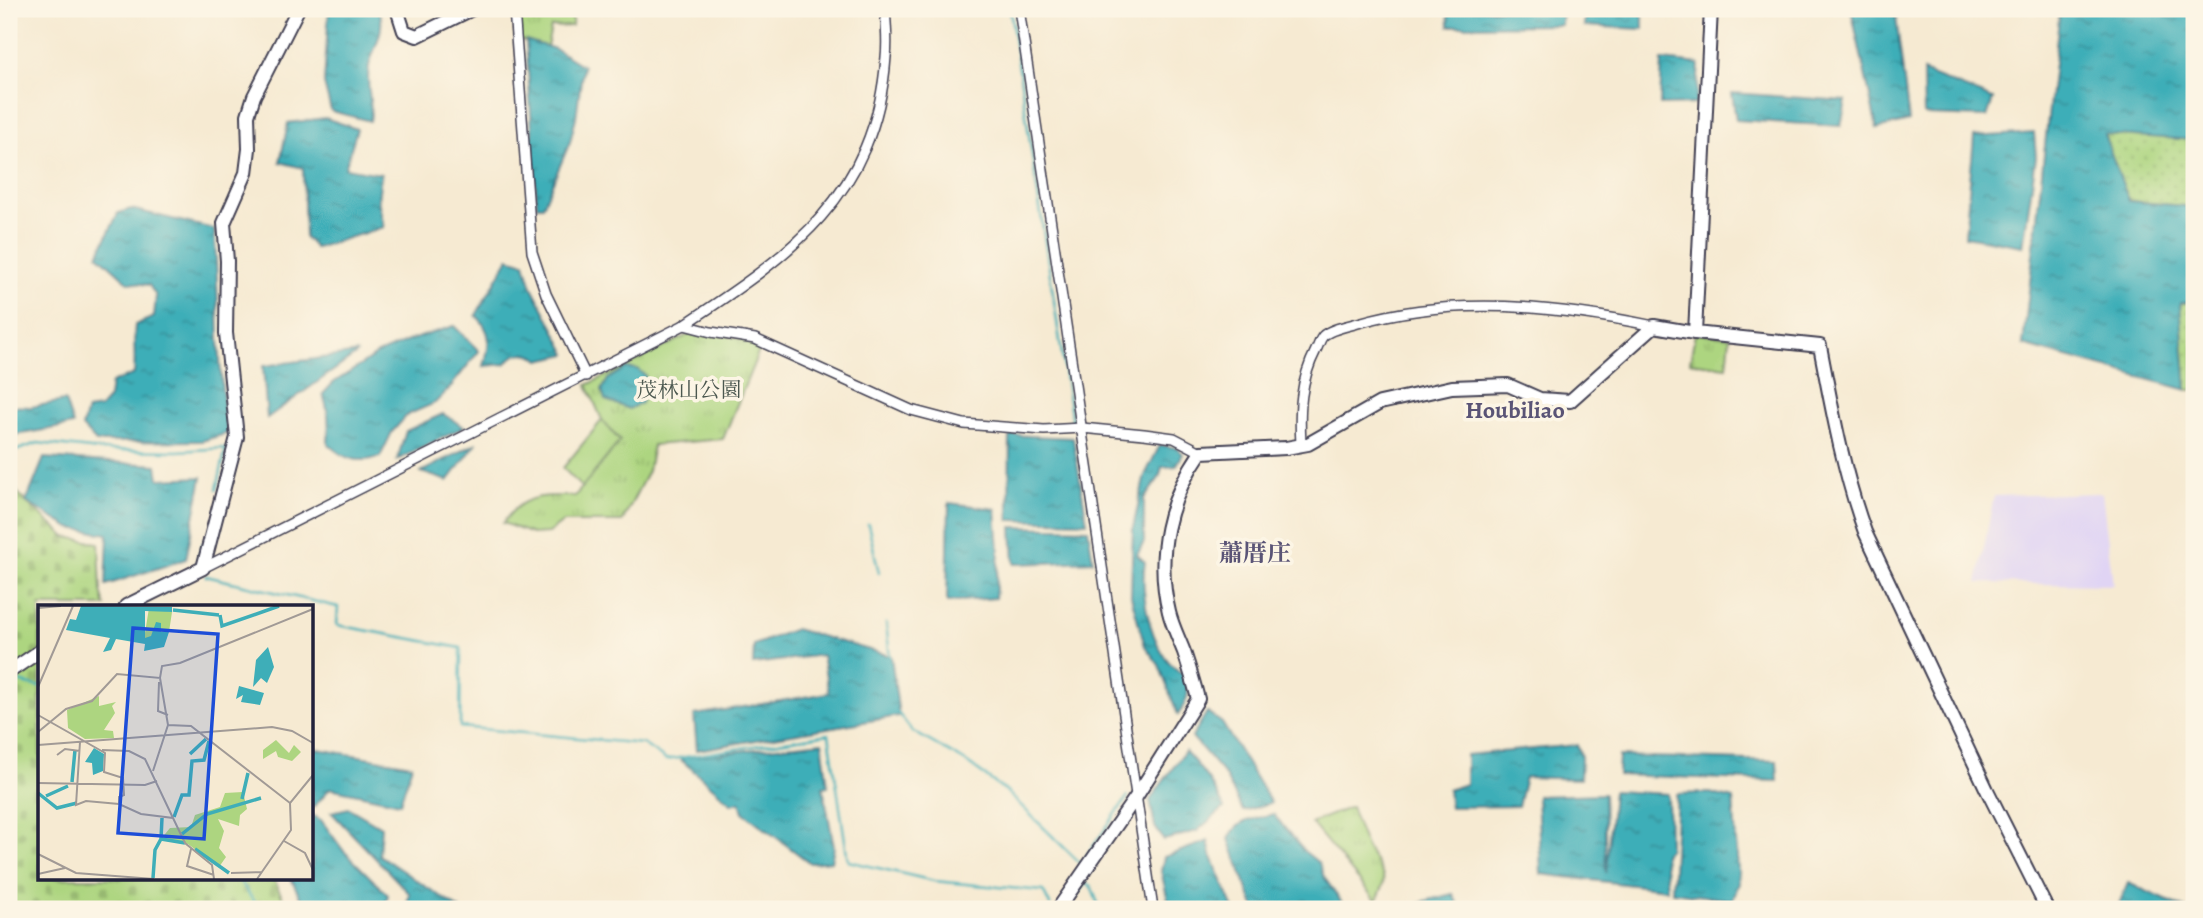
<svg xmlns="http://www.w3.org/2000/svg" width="2203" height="918" viewBox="0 0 2203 918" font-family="Alegreya,'Noto Serif TC',serif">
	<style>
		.built { fill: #e0d4f4 }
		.grass { fill: url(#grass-dots); stroke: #687c5e; stroke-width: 2 }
		.cemetery { fill: url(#cemetery-stones); stroke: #687c5e; stroke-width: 2 }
		.park { fill: url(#park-tufts); stroke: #687c5e; stroke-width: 2 }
		.garden { fill: #add580; stroke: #687c5e; stroke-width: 2 }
		.water { fill: url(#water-ripples); stroke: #30687a; stroke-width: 2 }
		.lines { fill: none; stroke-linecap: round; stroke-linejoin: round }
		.stream { stroke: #3eaeb8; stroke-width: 2.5 }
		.street-casing { stroke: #424052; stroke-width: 12 }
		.secondary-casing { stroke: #424052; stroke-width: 16 }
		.street { stroke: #fff; stroke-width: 9 }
		.secondary { stroke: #fff; stroke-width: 12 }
		.labels { text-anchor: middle; stroke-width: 7; stroke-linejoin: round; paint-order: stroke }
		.park-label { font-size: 21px; fill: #4c5850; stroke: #fcf5e5 }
		.quarter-label { font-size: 24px; font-weight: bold; fill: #5a5476; stroke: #fcf5e5 }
		.inset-river { fill: none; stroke: #3eaeb8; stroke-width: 3.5 }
		.inset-road { fill: none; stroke: #a19a96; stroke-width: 2 }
		.view { fill: #1d4ed8; fill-opacity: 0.15; stroke: #1d4ed8; stroke-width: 3.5 }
		.inset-edge { fill: none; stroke: #22223b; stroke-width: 3.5 }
	</style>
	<defs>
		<pattern id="grass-dots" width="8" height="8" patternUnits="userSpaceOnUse" patternTransform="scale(1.75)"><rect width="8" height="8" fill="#add580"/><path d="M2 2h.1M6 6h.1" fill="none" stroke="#95b770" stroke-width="1.8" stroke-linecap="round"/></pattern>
		<pattern id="cemetery-stones" width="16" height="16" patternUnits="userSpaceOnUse" patternTransform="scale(1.75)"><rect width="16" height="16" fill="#add580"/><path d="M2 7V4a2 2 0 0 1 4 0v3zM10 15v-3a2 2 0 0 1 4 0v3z" fill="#95b770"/></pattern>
		<pattern id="park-tufts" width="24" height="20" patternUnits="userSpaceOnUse" patternTransform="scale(1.75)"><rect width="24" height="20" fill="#add580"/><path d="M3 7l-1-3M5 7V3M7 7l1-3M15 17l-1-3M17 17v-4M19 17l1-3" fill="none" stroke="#95b770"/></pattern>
		<pattern id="water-ripples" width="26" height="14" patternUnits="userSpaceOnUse" patternTransform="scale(1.75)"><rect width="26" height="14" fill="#3eaeb8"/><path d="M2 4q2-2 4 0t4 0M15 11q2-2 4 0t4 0" fill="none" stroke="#348d97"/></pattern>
	</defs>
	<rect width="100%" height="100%" fill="#fcf5e5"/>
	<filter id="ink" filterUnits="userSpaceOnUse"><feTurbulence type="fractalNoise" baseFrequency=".0143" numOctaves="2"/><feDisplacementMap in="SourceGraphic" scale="14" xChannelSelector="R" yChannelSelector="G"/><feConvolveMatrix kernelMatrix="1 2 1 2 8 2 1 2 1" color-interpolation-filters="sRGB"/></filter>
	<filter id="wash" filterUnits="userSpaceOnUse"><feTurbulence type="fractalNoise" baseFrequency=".00686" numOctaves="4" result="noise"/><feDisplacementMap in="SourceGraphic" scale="28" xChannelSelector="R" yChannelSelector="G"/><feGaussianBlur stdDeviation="1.57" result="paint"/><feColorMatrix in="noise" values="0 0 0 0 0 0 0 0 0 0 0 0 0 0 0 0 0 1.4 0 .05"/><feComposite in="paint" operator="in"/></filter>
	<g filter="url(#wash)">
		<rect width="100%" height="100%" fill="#f6ead2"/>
		<!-- built -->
		<polygon class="built" points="2102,493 2113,585 1977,583 1994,496"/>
		<!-- grass -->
		<g class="grass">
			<polygon points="2103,133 2194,140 2194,207 2129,201"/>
			<polygon points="2194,302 2194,390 2187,390 2180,303"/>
		</g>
		<!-- cemetery -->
		<polygon class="cemetery" points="9,483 26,502 66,537 99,543 101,591 105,606 40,606 40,878 273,878 288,909 9,909"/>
		<!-- park -->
		<g class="park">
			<polygon points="514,9 573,9 572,26 551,27 547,47 516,39"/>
			<path d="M700,329l50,12 11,5 -38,93 -70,6 -5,26 -26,51h-59l-15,11 -16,1 -29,-11c20,-30 39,-27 72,-27l45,-55 -18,-21 -15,-35z"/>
			<polygon points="1695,333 1730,337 1727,367 1690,362"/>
			<path d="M1351,807c5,14 10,30 17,43 13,22 23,26 8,51l-65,-78z"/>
		</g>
		<!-- garden -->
		<polygon class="garden" points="602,420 620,441 582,488 563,468"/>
		<!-- water -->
		<g class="water">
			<path d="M329,9h49c10,18 -5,39 -9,57 -4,21 5,39 1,55l-39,-10 -7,-28z"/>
			<polygon points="1448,9 1562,9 1561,25 1449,26"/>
			<polygon points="1585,9 1643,9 1643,29 1584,26"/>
			<polygon points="1851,9 1895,9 1909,121 1877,129"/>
			<polygon points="2060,9 2194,9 2194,140 2104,134 2129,201 2194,207 2194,302 2180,303 2187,390 2023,345"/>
			<polygon points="526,40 555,49 583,66 576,117 570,142 543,206 537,206"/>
			<polygon points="1662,60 1699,64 1696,104 1660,105"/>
			<polygon points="1923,72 1993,99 1987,117 1924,115"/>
			<polygon points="1732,93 1846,101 1841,126 1736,120"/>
			<polygon points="325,118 357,129 345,168 381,174 378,200 384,227 315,248 305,237 303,168 280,162 288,123"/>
			<polygon points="2034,133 2036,157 2023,246 1965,236 1974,137"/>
			<path d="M131,209l83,20c6,68 2,137 14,204l-26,8 -106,1 -14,-15 5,-17 13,-2 9,-10 2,-15 23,-9c2,-17 -1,-32 1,-49l19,-8 2,-21 -7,-11 -21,-3 -30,-27 20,-42z"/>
			<path d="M509,258l16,5 7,24 35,67 -27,6c-12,-11 -25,-8 -35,4l-21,2c6,-23 9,-33 -8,-51z"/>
			<path d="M454,326l25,25 -31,39 -13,13 -28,12 -15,17 -12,25c-23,7 -36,2 -52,-13 2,-19 1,-33 -5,-50l10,-11 45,-29 30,-13z"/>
			<polygon points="358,353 267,418 263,366"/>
			<polygon points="626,368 637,369 645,375 647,387 641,403 629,409 605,400 602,390 608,379"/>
			<polygon points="65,401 73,425 9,436 9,406 31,407"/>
			<polygon points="443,414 464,427 397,460 406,431"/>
			<polygon points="1010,435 1073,438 1087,522 1009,520"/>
			<polygon points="477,443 448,481 421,472"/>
			<path d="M1160,445l17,3 6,6 -7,12 -14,1 -3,11 -15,21v43l-7,13 8,7c-6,33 7,98 41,113 4,17 2,26 -8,40l-19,-50 -14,-19 -14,-50 2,-68 12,-53z"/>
			<polygon points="44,458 157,465 159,479 202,477 186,559 106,585 108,534 70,528 26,502"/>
			<polygon points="949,503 996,509 999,552 995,598 947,602"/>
			<polygon points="1012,527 1088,529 1093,561 1014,564"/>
			<polygon points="795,629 891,656 899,716 697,750 694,715 829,693 822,655 753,664 754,645"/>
			<polygon points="1207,712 1222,723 1271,803 1243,811 1224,774 1192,737"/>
			<polygon points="822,742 828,786 823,787 834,847 831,861 810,863 743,812 740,802 732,804 679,758"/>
			<polygon points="1577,745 1581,757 1580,779 1525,777 1518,806 1450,807 1448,790 1466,784 1466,755"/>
			<polygon points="312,748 412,765 400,803 330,788 313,808 312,807"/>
			<path d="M1185,751c17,18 29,34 39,57l-27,23 -33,9 -9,-13 -5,-27z"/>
			<polygon points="1619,756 1777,761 1778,781 1618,775"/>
			<polygon points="1613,791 1668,794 1669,848 1664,854 1667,889 1541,874 1537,796 1604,794 1606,873"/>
			<polygon points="1710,793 1733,799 1739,883 1733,900 1672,892 1677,794"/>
			<polygon points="349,808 381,827 379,855 459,909 405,909 410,894 331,812"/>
			<path d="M1273,814l31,37 15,12 5,14 18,26 2,6h-89l-26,-70c9,-21 24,-19 44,-25z"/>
			<polygon points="312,815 321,820 343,850 388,895 384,909 299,909 302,901 291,878 312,878"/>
			<polygon points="1208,841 1211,855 1234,909 1170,909 1161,871 1164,857"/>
			<polygon points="2128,883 2186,909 2117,909"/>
			<polygon points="1453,894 1460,909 1410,909 1425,901"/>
		</g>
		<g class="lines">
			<!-- stream -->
			<g class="stream">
				<polyline points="1010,9 1072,421"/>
				<polyline points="9,453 38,443 99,450 178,451 226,448 217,489"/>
				<polyline points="868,524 879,573"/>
				<polyline points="196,567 203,543"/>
				<polyline points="206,576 338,607 337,625 461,648 460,727 643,744 666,760 829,734 848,861 934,881 1043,891 1050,905"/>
				<polyline points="886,623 890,658"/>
				<polyline points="9,690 18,682 40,687"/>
				<polyline points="898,713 912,731 966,762 1007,792 1081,864 1128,796"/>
				<polyline points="238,878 259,909"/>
				<polyline points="1067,909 1085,883 1091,886 1100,909"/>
			</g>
		</g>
	</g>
	<g filter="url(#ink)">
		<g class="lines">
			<defs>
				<g id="street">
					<polyline points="514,9 532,252 546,294 586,376"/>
					<polyline points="1019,9 1153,909"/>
					<polyline points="684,325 711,332 755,339 911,410 964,424 1044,430 1082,428 1144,434 1174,438 1201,452"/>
					<path d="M1301,444c-2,-33 -1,-63 15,-94 2,-3 4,-11 7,-14 7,-7 25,-10 35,-13 95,-28 200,-17 296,3"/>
					<path d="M203,568l481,-243c106,-70 192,-129 202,-268 2,-16 0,-33 -1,-48"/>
				</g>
				<g id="secondary">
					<polyline points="397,9 404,31 417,36 472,9"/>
					<path d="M1711,9l-16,324 125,13c12,63 23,125 45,186l122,258 60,119"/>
					<polyline points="126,606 203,568 237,437 226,333 227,261 224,223 246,173 249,149 248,115 254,96 298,9"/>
					<polyline points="9,672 40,651"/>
					<path d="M1058,909l78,-112 62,-98c-4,-16 -9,-32 -14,-47 -5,-13 -12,-27 -15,-40 -14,-57 -1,-113 32,-160l85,-4 22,-4 72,-41 72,-16 56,-2 32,14 30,2 84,-75 41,7"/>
				</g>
			</defs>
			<!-- street casing -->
			<use href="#street" class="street-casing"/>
			<!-- secondary casing -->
			<use href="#secondary" class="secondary-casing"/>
			<!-- street -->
			<use href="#street" class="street"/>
			<!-- secondary -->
			<use href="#secondary" class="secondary"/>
		</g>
	</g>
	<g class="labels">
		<!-- park labels -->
		<g class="park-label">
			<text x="689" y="397">茂林山公園</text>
		</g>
		<!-- quarter labels -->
		<g class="quarter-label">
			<text x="1515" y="418">Houbiliao</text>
			<text x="1255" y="561">蕭厝庄</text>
		</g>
	</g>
	<!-- overview -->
	<g transform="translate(38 605)">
		<rect width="275" height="275" fill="#f6ead2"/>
		<path d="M111,3l23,4 -3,20 -8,1 -5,-8 -5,12 -7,2z" fill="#add580"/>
		<path d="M61,91v10l17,-4 -4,4 3,7 -11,17 9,1 1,7 -29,1 -17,-11 -1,-18zM205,187l4,17 -7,6 -1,11 -21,-7 6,12 -5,17 7,9 -7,10 -31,-23 -27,-5 9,-11 21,-1 4,-12 25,-8 5,-14z" fill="#add580"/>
		<path d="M238,135l13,13 5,-8 7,7 -9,9 -14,-4 -2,-6 -13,8v-9z" fill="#add580"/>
		<path d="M43,1l91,1v5l-27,-1v27l6,-2 5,-14 5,1v9h8l-5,15 -20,4 1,-7 -29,-5 -5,11 -8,2 7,-14 -44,-8 4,-11 6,1zM230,42l6,20 -7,16 -6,-5 -8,9 3,-27zM201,81l25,7 -4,12 -19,-3 2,-7 -7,4zM56,143l10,6 -1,17 -10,4 -1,-12 -7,-1z" fill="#3eaeb8"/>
		<path class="inset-river" d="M135,5l46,5M182,10l2,11 57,-20M152,149l16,-15M34,177l3,-32M0,188l19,15 20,-5M8,191l22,-10M204,194l6,-26M136,212l8,-22h7l3,-34 12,-1 5,-19M144,229l25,-20 54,-16M123,234l1,-21M157,244l34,24M115,273l2,-28 6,-11 24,4"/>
		<path class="inset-road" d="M0,3l23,-2M122,73l8,47 23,1 99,77M121,77l-1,29 10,4M0,82l35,-81M0,110l67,38 -1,19 19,6 1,17 -5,2v7M0,127l28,-23 26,-8 25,-27 43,4 2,-12 18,-3 133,-54M42,137l-4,63 10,-4 33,3 22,10 32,4 12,25 27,22 2,14M0,140l234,-18 20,4 21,12M64,145l27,1 16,8 28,59M19,150l8,-6 15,2M115,166l15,-46M0,178l107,2 12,-4M246,236l21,12 8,17M153,244l-4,17 27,9M0,249l38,19 78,6M193,268l31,-1M0,269l27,-6M219,274l34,-49 -1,-27 23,-28"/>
		<path class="view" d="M95,23l85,6 -14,205 -86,-6z"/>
		<rect width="275" height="275" class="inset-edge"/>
	</g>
	<!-- margin -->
	<rect width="2203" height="918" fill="none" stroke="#fcf5e5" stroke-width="35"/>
</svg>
